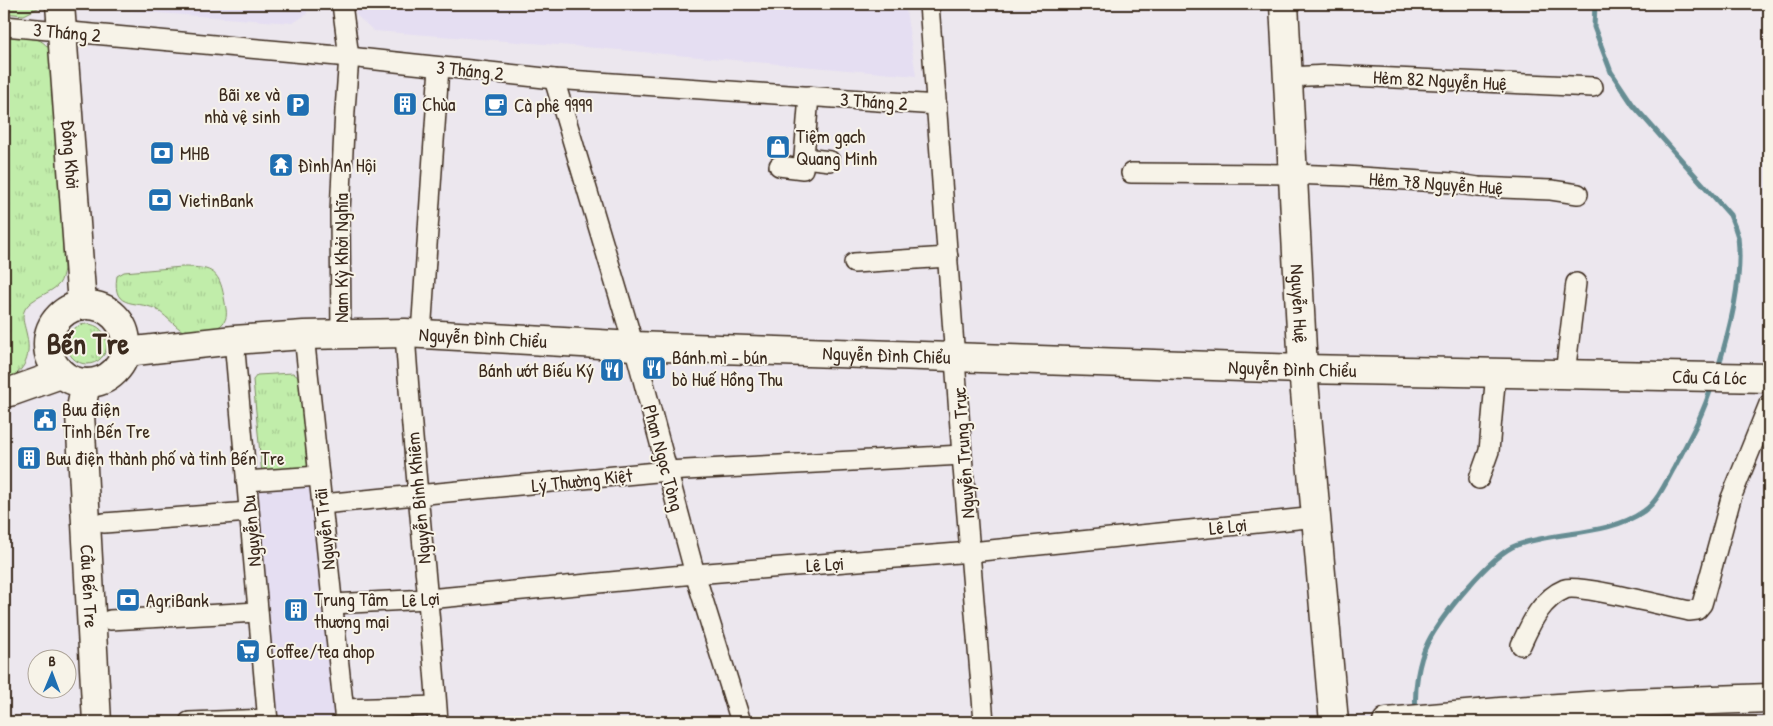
<svg xmlns="http://www.w3.org/2000/svg" width="1773" height="726" viewBox="0 0 1773 726" font-family="'Patrick Hand',sans-serif">
	<style>
		.built { fill: #e5def2 }
		.grass { fill: url(#grass-tufts); stroke: #7e8c64 }
		.lines { fill: none; stroke-linecap: round; stroke-linejoin: round }
		.stream { stroke: #668d93; stroke-width: 5 }
		.street-casing { stroke: #3b2a1e; stroke-width: 22 }
		.secondary-casing { stroke: #3b2a1e; stroke-width: 31 }
		.primary-casing { stroke: #3b2a1e; stroke-width: 31 }
		.street { stroke: #f7f3e8; stroke-width: 19 }
		.secondary { stroke: #f7f3e8; stroke-width: 28 }
		.primary { stroke: #f7f3e8; stroke-width: 28 }
		.labels { text-anchor: middle; stroke-width: 4; stroke-linejoin: round; paint-order: stroke }
		.street-label { font-size: 19px; fill: #3b2a1e; stroke: #f7f3e8 }
		.poi-label { font-size: 19px; fill: #3b2a1e; stroke: #f7f3e8; text-anchor: start }
		.town-label { font-size: 29px; font-weight: bold; fill: #3b2a1e; stroke: #f7f3e8 }
	</style>
	<defs>
		<pattern id="grass-tufts" width="24" height="20" patternUnits="userSpaceOnUse" patternTransform="scale(1.25)"><rect width="24" height="20" fill="#c1edaa"/><path d="M3 7l-1-3M5 7V3M7 7l1-3M15 17l-1-3M17 17v-4M19 17l1-3" fill="none" stroke="#a7cb92"/></pattern>
	</defs>
	<rect width="100%" height="100%" fill="#ece7ee"/>
	<filter id="ink" filterUnits="userSpaceOnUse"><feTurbulence type="fractalNoise" baseFrequency=".02" numOctaves="2"/><feDisplacementMap in="SourceGraphic" scale="10" xChannelSelector="R" yChannelSelector="G"/><feConvolveMatrix kernelMatrix="1 2 1 2 8 2 1 2 1" color-interpolation-filters="sRGB"/></filter>
	<g filter="url(#ink)">
		<!-- built -->
		<g class="built">
			<polygon points="111,4 306,4 307,14 293,23 118,10"/>
			<polygon points="355,4 905,4 916,76 585,47 374,31 356,15"/>
			<polygon points="307,483 313,487 336,722 274,722 253,497 262,487"/>
		</g>
		<!-- grass -->
		<g class="grass">
			<polygon points="4,4 41,4 40,7 24,15 4,13"/>
			<path d="M4,35c26,3 39,-2 51,24l9,210c-1,4 -2,11 -5,15 -9,10 -27,13 -34,25 -4,8 -1,14 1,23 6,24 0,39 -22,50z"/>
			<path d="M182,267c32,0 38,4 43,36 1,6 3,13 -1,19 -7,11 -29,9 -40,10 -9,-6 -16,-14 -25,-21 -19,-13 -48,2 -42,-35l7,-4z"/>
			<circle cx="87" cy="344" r="20"/>
			<polygon points="293,373 299,378 308,470 262,475 253,380 257,375"/>
		</g>
		<g class="lines">
			<!-- stream -->
			<g class="stream">
				<path d="M1595,4l-1,23 17,45 22,33 97,110c3,7 6,15 8,22 5,42 -8,91 -20,131"/>
				<path d="M1416,712c-2,-22 2,-50 12,-70 13,-25 63,-88 89,-97 39,-14 92,-9 127,-34 14,-10 22,-29 30,-43 14,-27 29,-53 38,-83"/>
			</g>
			<defs>
				<g id="street">
					<polyline points="929,4 962,455 984,722"/>
					<polyline points="4,26 349,57 554,79 937,105"/>
					<polyline points="1287,77 1329,75 1593,87"/>
					<polyline points="554,79 634,346 695,574 741,722"/>
					<polyline points="804,158 830,161"/>
					<polyline points="779,166 803,169 809,96"/>
					<polyline points="1131,173 1292,174 1345,176 1453,183 1478,187 1551,190 1578,194"/>
					<polyline points="854,263 948,257"/>
					<polyline points="341,333 340,212 345,110 349,57 342,4"/>
					<path d="M405,333c8,130 24,259 33,389"/>
					<polyline points="421,334 439,67"/>
					<polyline points="304,335 345,722"/>
					<polyline points="234,340 268,722"/>
					<polyline points="1565,374 1576,283"/>
					<polyline points="1479,479 1489,451 1496,372"/>
					<polyline points="246,481 319,476"/>
					<polyline points="322,504 667,471 962,455"/>
					<polyline points="104,523 249,512"/>
					<polyline points="332,604 428,599 695,574 971,552 1317,517"/>
					<polyline points="110,620 258,612"/>
					<path d="M1521,645c10,-22 20,-46 44,-56 13,-5 104,18 124,22l8,-1 5,-6 2,-7 27,-99 38,-94"/>
					<polyline points="344,709 436,706"/>
					<polyline points="189,722 268,719"/>
				</g>
				<g id="secondary">
					<path id="s1" d="M1284,4l19,365 31,353"/>
					<polyline points="4,393 13,391 61,374"/>
					<polyline points="1387,722 1500,712 1629,703 1769,698"/>
				</g>
				<g id="primary">
					<path id="s2" d="M60,4l22,301"/>
					<circle cx="87" cy="344" r="39"/>
					<path id="s3" d="M126,352l108,-12 70,-5 101,-2 229,13 669,23 466,9"/>
					<path id="s4" d="M86,383l-6,31 17,308"/>
				</g>
			</defs>
			<!-- street casing -->
			<use href="#street" class="street-casing"/>
			<!-- secondary casing -->
			<use href="#secondary" class="secondary-casing"/>
			<!-- primary casing -->
			<use href="#primary" class="primary-casing"/>
			<!-- street -->
			<use href="#street" class="street"/>
			<!-- secondary -->
			<use href="#secondary" class="secondary"/>
			<!-- primary -->
			<use href="#primary" class="primary"/>
		</g>
	</g>
	<!-- icons -->
	<defs>
		<symbol id="building-square" viewBox="-11 -11 22 22"><rect x="-9" y="-9" width="18" height="18" rx="4" fill="#1f6fb2" stroke="#f7f3e8"/><path d="M-4-6H4V6H1V3H-1V6H-4ZM-2.5-4.3h1.7v1.8h-1.7ZM.8-4.3h1.7v1.8H.8ZM-2.5-1h1.7V.8h-1.7ZM.8-1h1.7V.8H.8Z" fill="#fff"/></symbol>
		<symbol id="parking-square" viewBox="-11 -11 22 22"><rect x="-9" y="-9" width="18" height="18" rx="4" fill="#1f6fb2" stroke="#f7f3e8"/><path d="M-3.5-5.5H1a3.5 3.5 0 0 1 0 7H-1V5.5H-3.5ZM-1-3.4V-.6H.8a1.4 1.4 0 0 0 0-2.8Z" fill="#fff"/></symbol>
		<symbol id="cafe-square" viewBox="-11 -11 22 22"><rect x="-9" y="-9" width="18" height="18" rx="4" fill="#1f6fb2" stroke="#f7f3e8"/><path d="M-5.5-4.5H6V0H3Q3 3.5 0 3.5H-2.5Q-5.5 3.5-5.5 0ZM3-3.2v2h1.7v-2ZM-6 4.5H4V6H-6Z" fill="#fff"/></symbol>
		<symbol id="shop-square" viewBox="-11 -11 22 22"><rect x="-9" y="-9" width="18" height="18" rx="4" fill="#1f6fb2" stroke="#f7f3e8"/><path d="M-5-2.5h2.3a2.7 3.5 0 0 1 5.4 0H5L5.5 6h-11ZM-1.5-2.5h3a1.5 2.3 0 0 0-3 0Z" fill="#fff"/></symbol>
		<symbol id="bank-square" viewBox="-11 -11 22 22"><rect x="-9" y="-9" width="18" height="18" rx="4" fill="#1f6fb2" stroke="#f7f3e8"/><path d="M-6-4H6V4H-6ZM0-2.3a2.3 2.3 0 1 0 0 4.6a2.3 2.3 0 1 0 0-4.6Z" fill="#fff"/></symbol>
		<symbol id="temple-square" viewBox="-11 -11 22 22"><rect x="-9" y="-9" width="18" height="18" rx="4" fill="#1f6fb2" stroke="#f7f3e8"/><path d="M0-6L5-2H3V0L6.5 2.5H4V6H1.5V3h-3V6H-4V2.5H-6.5L-3 0V-2H-5Z" fill="#fff"/></symbol>
		<symbol id="restaurant-square" viewBox="-11 -11 22 22"><rect x="-9" y="-9" width="18" height="18" rx="4" fill="#1f6fb2" stroke="#f7f3e8"/><path d="M-5-6h1v4h1v-4h1v4h1v-4h1v5L-1.5 .5V6h-2V.5L-5-1ZM5-6V6H3V1.5H1.5Q1.5-4 5-6Z" fill="#fff"/></symbol>
		<symbol id="civic-square" viewBox="-11 -11 22 22"><rect x="-9" y="-9" width="18" height="18" rx="4" fill="#1f6fb2" stroke="#f7f3e8"/><path d="M-.6-6.5H3V-4.5H.6V-3L4-1V1h2V6H-6V1h2V-1L-.6-3ZM-1.2 2.5V6h2.4V2.5Z" fill="#fff"/></symbol>
		<symbol id="supermarket-square" viewBox="-11 -11 22 22"><rect x="-9" y="-9" width="18" height="18" rx="4" fill="#1f6fb2" stroke="#f7f3e8"/><path d="M-6-5.5h2.5l.6 2H6L4.5 2H-2.5L-4.4-4H-6ZM-1.5 3.2a1.3 1.3 0 1 0 .1 0ZM3 3.2a1.3 1.3 0 1 0 .1 0Z" fill="#fff"/></symbol>
	</defs>
	<g fill-rule="evenodd">
		<use href="#building-square" x="391" y="90" width="28" height="28"/>
		<use href="#parking-square" x="284" y="91" width="28" height="28"/>
		<use href="#cafe-square" x="482" y="91" width="28" height="28"/>
		<use href="#shop-square" x="764" y="133" width="28" height="28"/>
		<use href="#bank-square" x="148" y="139" width="28" height="28"/>
		<use href="#temple-square" x="267" y="151" width="28" height="28"/>
		<use href="#bank-square" x="146" y="186" width="28" height="28"/>
		<use href="#restaurant-square" x="640" y="354" width="28" height="28"/>
		<use href="#restaurant-square" x="598" y="356" width="28" height="28"/>
		<use href="#civic-square" x="31" y="406" width="28" height="28"/>
		<use href="#building-square" x="15" y="444" width="28" height="28"/>
		<use href="#bank-square" x="114" y="586" width="28" height="28"/>
		<use href="#building-square" x="282" y="596" width="28" height="28"/>
		<use href="#supermarket-square" x="234" y="637" width="28" height="28"/>
	</g>
	<g class="labels">
		<!-- street labels -->
		<g class="street-label">
			<text transform="translate(67 32) rotate(5)" y="7">3 Tháng 2</text>
			<text transform="translate(470 70) rotate(6)" y="7">3 Tháng 2</text>
			<text transform="translate(1440 80) rotate(3)" y="7">Hẻm 82 Nguyễn Huệ</text>
			<text transform="translate(874 101) rotate(4)" y="7">3 Tháng 2</text>
			<text dy="7" stroke="none"><textPath href="#s2" startOffset="151">Đồng Khởi</textPath></text>
			<text transform="translate(1436 183) rotate(4)" y="7">Hẻm 78 Nguyễn Huệ</text>
			<text transform="translate(341 258) rotate(-90)" y="7">Nam Kỳ Khởi Nghĩa</text>
			<text dy="7" stroke="none"><textPath href="#s1" startOffset="300">Nguyễn Huệ</textPath></text>
			<text dy="7" stroke="none"><textPath href="#s3" startOffset="358">Nguyễn Đình Chiểu</textPath></text>
			<text dy="7" stroke="none"><textPath href="#s3" startOffset="762">Nguyễn Đình Chiểu</textPath></text>
			<text dy="7" stroke="none"><textPath href="#s3" startOffset="1168">Nguyễn Đình Chiểu</textPath></text>
			<text dy="7" stroke="none"><textPath href="#s3" startOffset="1585">Cầu Cá Lóc</textPath></text>
			<text transform="translate(963 453) rotate(-94)" y="7">Nguyễn Trung Trực</text>
			<text transform="translate(664 458) rotate(75)" y="7">Phan Ngọc Tòng</text>
			<text transform="translate(582 480) rotate(-6)" y="7">Lý Thường Kiệt</text>
			<text transform="translate(418 498) rotate(-95)" y="7">Nguyễn Bỉnh Khiêm</text>
			<text transform="translate(1228 526) rotate(-6)" y="7">Lê Lợi</text>
			<text transform="translate(324 529) rotate(-96)" y="7">Nguyễn Trãi</text>
			<text transform="translate(251 531) rotate(-95)" y="7">Nguyễn Du</text>
			<text transform="translate(825 564) rotate(-4)" y="7">Lê Lợi</text>
			<text dy="7" stroke="none"><textPath href="#s4" startOffset="204">Cầu Bến Tre</textPath></text>
			<text transform="translate(421 599) rotate(-4)" y="7">Lê Lợi</text>
		</g>
		<!-- poi labels -->
		<g class="poi-label">
			<text x="280" y="101" text-anchor="end">Bãi xe và<tspan x="280" dy="22">nhà vệ sinh</tspan></text>
			<text x="422" y="111">Chùa</text>
			<text x="514" y="112">Cà phê 9999</text>
			<text x="796" y="143">Tiệm gạch<tspan x="796" dy="22">Quang Minh</tspan></text>
			<text x="180" y="160">MHB</text>
			<text x="298" y="172">Đình An Hội</text>
			<text x="178" y="207">VietinBank</text>
			<text x="672" y="364">Bánh mì - bún<tspan x="672" dy="22">bò Huế Hồng Thu</tspan></text>
			<text x="594" y="377" text-anchor="end">Bánh ướt Biếu Ký</text>
			<text x="62" y="416">Bưu điện<tspan x="62" dy="22">Tỉnh Bến Tre</tspan></text>
			<text x="46" y="465">Bưu điện thành phố và tỉnh Bến Tre</text>
			<text x="314" y="606">Trung Tâm<tspan x="314" dy="22">thương mại</tspan></text>
			<text x="146" y="607">AgriBank</text>
			<text x="266" y="658">Coffee/tea ahop</text>
		</g>
		<!-- town labels -->
		<g class="town-label">
			<text x="88" y="354">Bến Tre</text>
		</g>
	</g>
	<!-- margin -->
	<rect width="1773" height="726" fill="none" stroke="#f7f3e8" stroke-width="20"/>
	<rect x="10" y="10" width="1753" height="706" fill="none" stroke="#3b2a1e" stroke-width="2" filter="url(#ink)"/>
	<!-- north arrow -->
	<g transform="translate(52 674) rotate(1)"><circle r="24" fill="#f7f3e8" stroke="#aca397"/>
	<path d="M0-4L9 19L0 12L-9 19Z" fill="#1f6fb2"/>
	<text y="-8" font-size="14" font-weight="bold" text-anchor="middle" fill="#3b2a1e">B</text>
	</g>
</svg>
